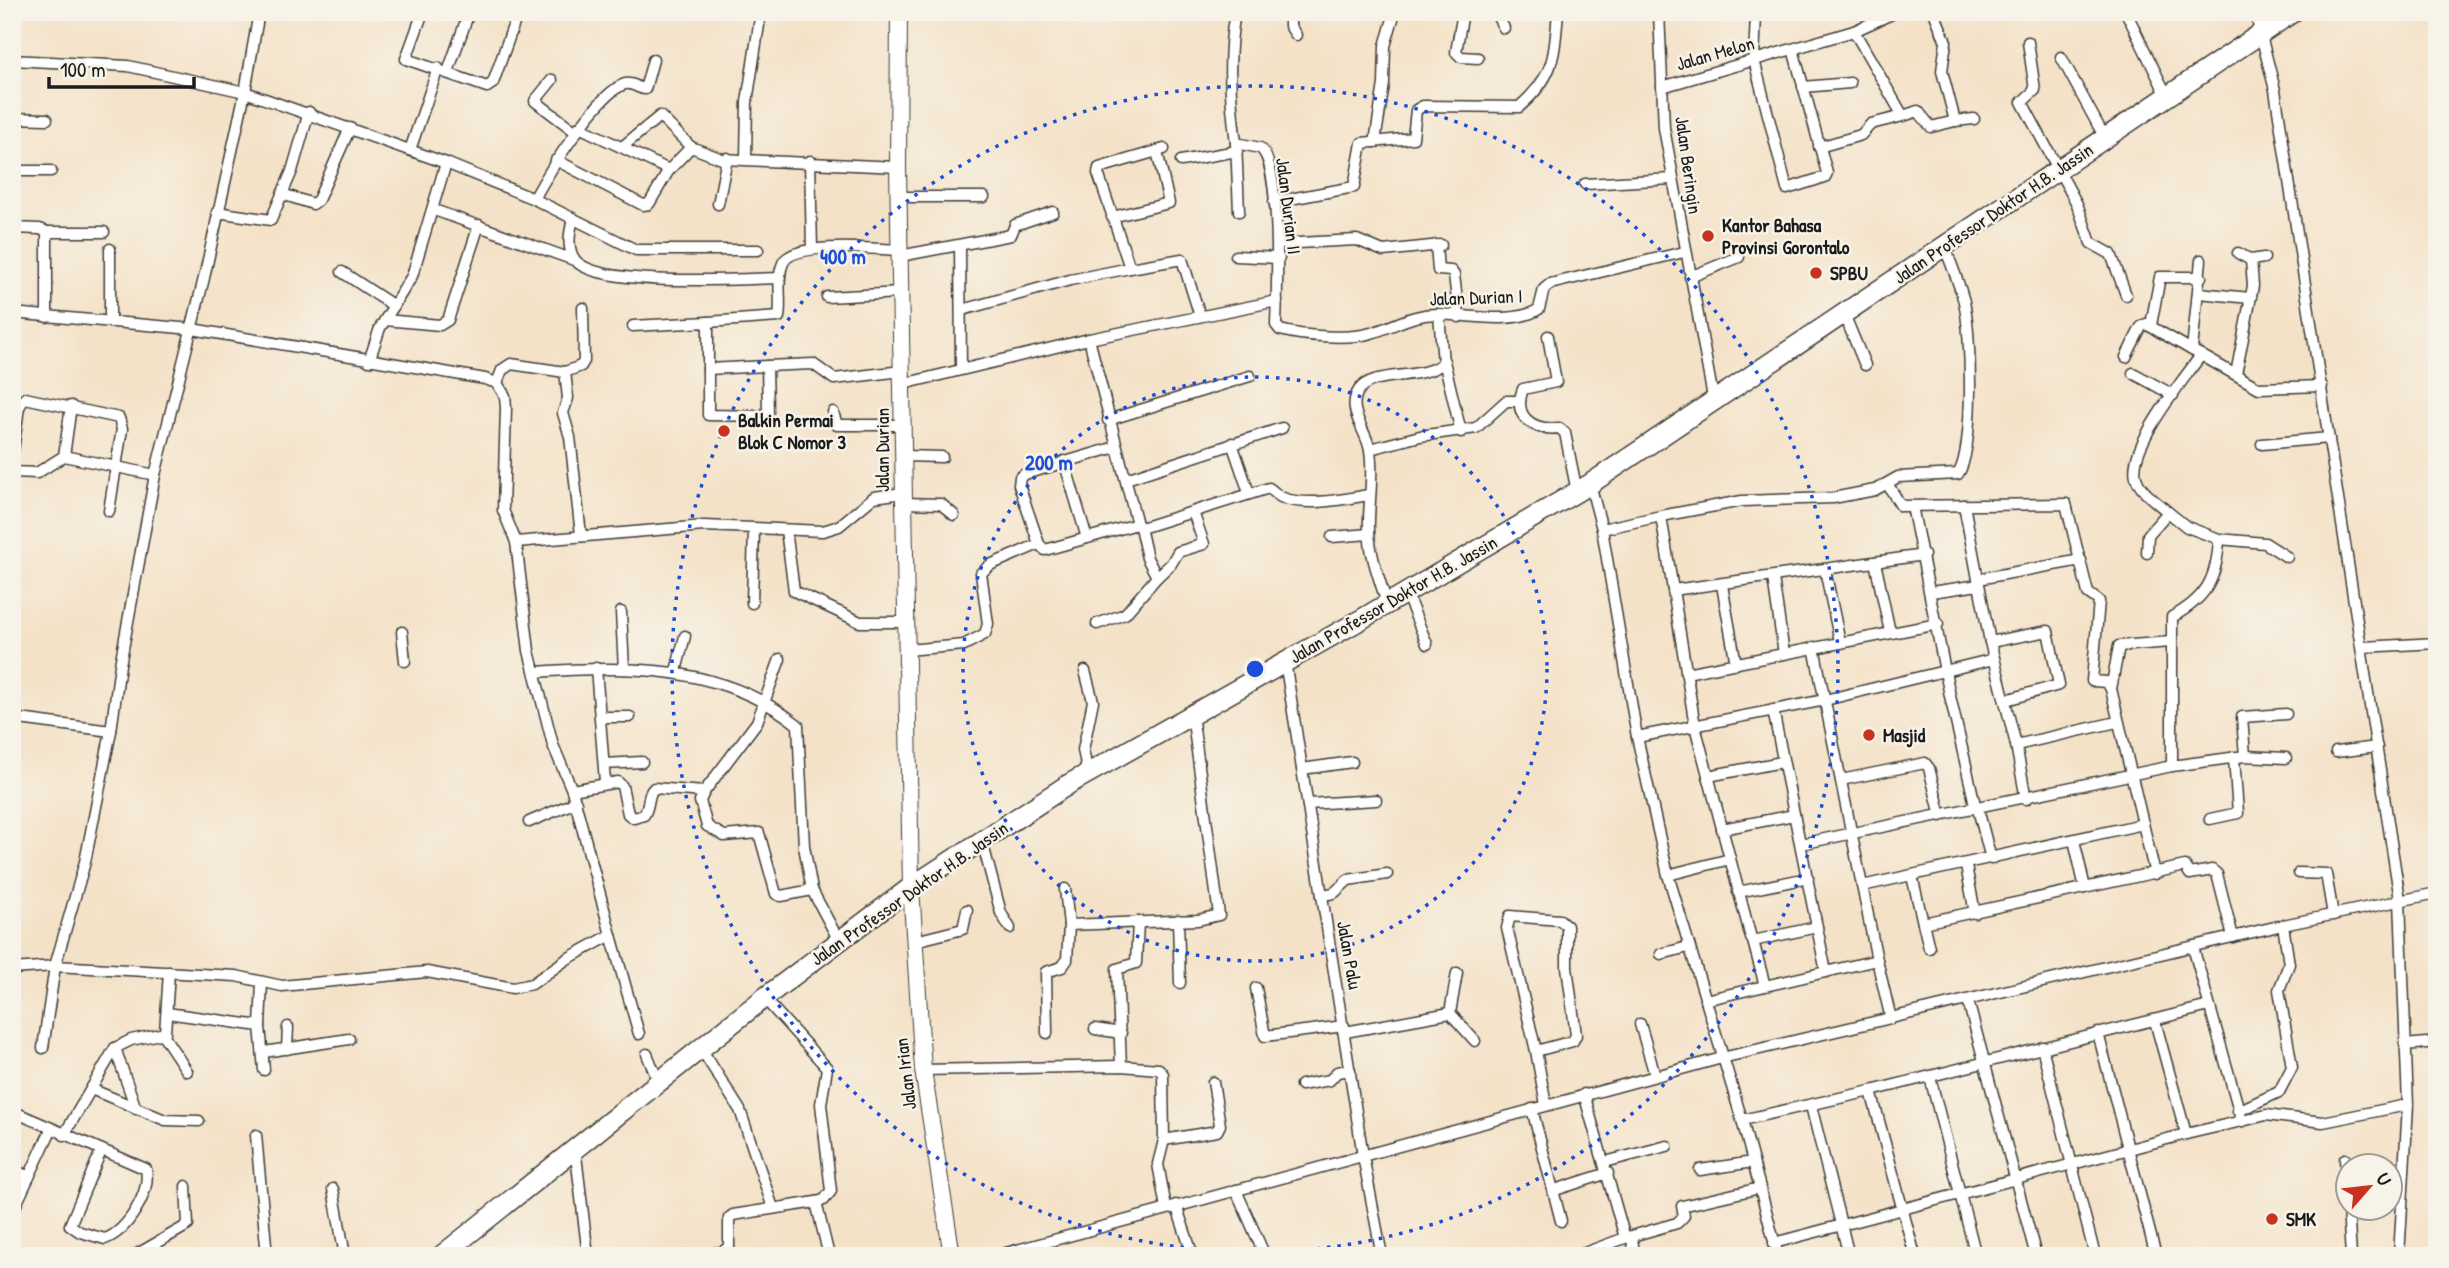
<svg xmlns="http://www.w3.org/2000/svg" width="2449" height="1268" viewBox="0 0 2449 1268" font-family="'Patrick Hand',sans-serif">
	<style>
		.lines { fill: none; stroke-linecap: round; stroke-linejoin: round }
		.street-casing { stroke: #3c3a36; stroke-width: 13 }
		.secondary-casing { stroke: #3c3a36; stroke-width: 18 }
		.highway-casing { stroke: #3c3a36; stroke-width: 22 }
		.street { stroke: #fff; stroke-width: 10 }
		.secondary { stroke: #fff; stroke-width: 16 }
		.highway { stroke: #fff; stroke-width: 19 }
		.ring { fill: none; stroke: #1d4ed8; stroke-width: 3.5; stroke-dasharray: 3.5 7 }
		.poi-dot { fill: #c8321e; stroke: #f7f3e8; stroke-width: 2.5 }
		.labels { text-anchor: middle; stroke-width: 5; stroke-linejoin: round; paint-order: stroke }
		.street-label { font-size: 19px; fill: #1c1c1c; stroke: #f7f3e8 }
		.poi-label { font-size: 19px; font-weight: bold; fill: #1c1c1c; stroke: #f7f3e8; text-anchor: start }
		.centre { fill: #1d4ed8; stroke: #f7f3e8; stroke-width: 3.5 }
		.ring-label { font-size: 21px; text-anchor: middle; font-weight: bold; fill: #1d4ed8; stroke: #f7f3e8; stroke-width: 5; stroke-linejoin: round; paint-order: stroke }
	</style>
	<rect width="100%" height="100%" fill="#f7f3e8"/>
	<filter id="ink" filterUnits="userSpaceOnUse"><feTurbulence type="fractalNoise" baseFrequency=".0143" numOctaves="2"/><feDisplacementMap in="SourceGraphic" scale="14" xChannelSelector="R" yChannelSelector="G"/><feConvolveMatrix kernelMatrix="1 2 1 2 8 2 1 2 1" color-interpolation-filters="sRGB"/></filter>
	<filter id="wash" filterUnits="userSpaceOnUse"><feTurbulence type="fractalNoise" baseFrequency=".00686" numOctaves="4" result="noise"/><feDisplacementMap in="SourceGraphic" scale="28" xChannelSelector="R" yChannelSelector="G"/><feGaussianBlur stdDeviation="1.57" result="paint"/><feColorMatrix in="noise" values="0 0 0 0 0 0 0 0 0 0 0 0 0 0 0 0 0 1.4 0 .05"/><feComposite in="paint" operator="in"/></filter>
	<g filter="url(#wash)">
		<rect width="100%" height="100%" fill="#f4e2c8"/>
	</g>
	<g filter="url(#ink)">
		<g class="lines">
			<defs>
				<g id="street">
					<polyline points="423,12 406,59 487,87 493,83 518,12"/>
					<path d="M1235,12c-8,45 -5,85 1,131l24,5c22,15 17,148 16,177l4,5c22,6 70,10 91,3 25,-7 39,-19 67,-19 27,1 78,11 101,-5l5,-20 6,-5 134,-32"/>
					<polyline points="1290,12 1290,26 1296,35"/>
					<polyline points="1463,12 1456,52 1461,57 1478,58"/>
					<polyline points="1495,12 1504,28"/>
					<polyline points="1659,12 1664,128 1714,403"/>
					<polyline points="2126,12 2167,96"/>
					<polyline points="2255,12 2275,90 2400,900 2408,1105 2399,1256"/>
					<polyline points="1756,14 1754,60 1787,189 1825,177 1827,173 1793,49"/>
					<polyline points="1854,31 1903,116 1918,111 1931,127 1955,121 1942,71 1946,42 1934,12"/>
					<polyline points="2028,42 2035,90 2022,102 2077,204 2091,243 2111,254 2126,295"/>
					<polyline points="2061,57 2105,138"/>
					<polyline points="12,60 128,66 245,92 446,163 534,199 636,250 758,250"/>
					<polyline points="448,72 469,12"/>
					<polyline points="552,80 535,101 576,132"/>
					<polyline points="1662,87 1854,31 1896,12"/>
					<polyline points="1803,87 1850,83"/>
					<polyline points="12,118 47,119"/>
					<polyline points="1955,121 1974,119"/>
					<polyline points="579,127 669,170 691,147 722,159 898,167"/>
					<polyline points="1375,142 1384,84 1385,46 1395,12"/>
					<polyline points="1236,143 1239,211"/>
					<polyline points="622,147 660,116 691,147"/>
					<polyline points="1819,147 1861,135 1871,124 1903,116"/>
					<polyline points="410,150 438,68"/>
					<polyline points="746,158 747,102 761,12"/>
					<polyline points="556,160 643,205 649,204 669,170"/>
					<polyline points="810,161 812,249"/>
					<polyline points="1181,161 1237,151"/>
					<polyline points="12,171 51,171"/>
					<polyline points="1585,184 1672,179"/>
					<polyline points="282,194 313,204 318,200 350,128"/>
					<polyline points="899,197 984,197"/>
					<path d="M534,199c14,-26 64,-107 91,-115 8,-2 13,5 20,5l8,-29"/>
					<path d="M1274,202l80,-15 8,-44 51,-5 3,-28 7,-4 96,1c36,-31 35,-50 39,-95"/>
					<polyline points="718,204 727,158"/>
					<polyline points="434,210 574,260"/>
					<polyline points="217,212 271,220 292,171 309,112"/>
					<polyline points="1112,217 1169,203 1157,151"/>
					<path d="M573,218c-3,13 -7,30 2,42 22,28 167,19 204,18"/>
					<polyline points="12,228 40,229 47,232 47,317"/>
					<polyline points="47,232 104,232"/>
					<polyline points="1278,244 1357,240 1383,251 1441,245"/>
					<polyline points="1436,245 1438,270 1451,271 1454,275 1459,317"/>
					<polyline points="960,246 961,369"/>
					<path d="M900,250c-22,-1 -108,-9 -117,13 -7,16 -1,37 -4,54l-71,5v93l56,1 4,-3 -1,-47 46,-2 21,15 68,-8"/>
					<polyline points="2238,253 2251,260"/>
					<polyline points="900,256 1011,235 1015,225 1053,212"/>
					<polyline points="1236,256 1279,258"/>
					<polyline points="1130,268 1182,259 1200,316"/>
					<polyline points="342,272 394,306"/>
					<polyline points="1690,277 1739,257"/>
					<polyline points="2199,293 2250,298"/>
					<polyline points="827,297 901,293"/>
					<polyline points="962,310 1070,280 1130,268 1098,173 1099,168 1164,149"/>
					<polyline points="12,313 192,329 485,379 497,383 505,396 506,408 503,510 516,542 529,651 553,745 572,790 611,935 567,959 532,984 513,988 427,972 282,986 236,976 55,966 12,969"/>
					<polyline points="1844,314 1865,365"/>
					<polyline points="385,320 440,325 448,320 479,225"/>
					<polyline points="110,322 110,249"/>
					<polyline points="2151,325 2160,277 2201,277"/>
					<polyline points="633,326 708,322"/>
					<path d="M1548,336l8,46 -33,7c-11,28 10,42 36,39l6,5 12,59"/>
					<path d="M1089,339l48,185 4,4 128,-40c5,3 8,8 14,10 25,9 61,1 86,-3"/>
					<polyline points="2192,350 2201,260"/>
					<polyline points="2126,357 2141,327 2146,324 2259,388 2322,386"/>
					<polyline points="369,361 380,328 412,276 446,163"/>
					<polyline points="1444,361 1461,432"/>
					<polyline points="708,369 767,366"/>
					<polyline points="2133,373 2173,395"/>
					<polyline points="2236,374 2253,286 2251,260 2264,258"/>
					<polyline points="497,383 502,370 511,364 565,372"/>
					<polyline points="903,384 1089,339 1277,301"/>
					<polyline points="833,412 837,425 904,425"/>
					<polyline points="1108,420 1250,376"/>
					<polyline points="1232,443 1249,493"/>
					<polyline points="2262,444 2329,438"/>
					<polyline points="1116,447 1025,474 1020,477 1019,485 1039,544 1045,550 1137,524"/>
					<polyline points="1370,449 1420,436 1476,428 1506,401 1520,401"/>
					<polyline points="64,456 155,475"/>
					<polyline points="903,456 942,457"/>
					<polyline points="12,458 19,407 25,398 119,418 122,429 109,511"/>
					<polyline points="1064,461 1087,538"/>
					<polyline points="12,472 37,473 64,456 71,406"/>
					<polyline points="1126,479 1282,428"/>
					<polyline points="1590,484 1602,529 1637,737 1668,875 1742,1120 1778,1256"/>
					<polyline points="1888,485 1901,506 2066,504 2088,593 2099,601 2092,681 2107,682 2111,689 2155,874"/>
					<polyline points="903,503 941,504 954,515"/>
					<polyline points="1964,505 1990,642 2016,745"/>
					<polyline points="1912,506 1950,696 1976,809"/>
					<polyline points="2168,512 2187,527 2219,539"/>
					<polyline points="1602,529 1661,516"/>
					<polyline points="786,530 794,591 860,622 906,622"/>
					<polyline points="581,535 570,437 563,413 568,398 565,372 581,366 584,361 583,308"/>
					<polyline points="1332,537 1369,534"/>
					<polyline points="516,542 704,526 823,531 839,526 874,497 903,493"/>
					<path d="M2147,553l1,-18 20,-23c-10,-9 -29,-21 -32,-35 -8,-31 47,-96 65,-122"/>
					<polyline points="1875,562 1890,632"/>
					<polyline points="1825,570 1840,642"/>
					<polyline points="1157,577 1171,564 1178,552 1204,544 1193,512"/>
					<polyline points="1773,578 1784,654"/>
					<polyline points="1978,579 2081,560"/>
					<polyline points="1722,585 1736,664"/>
					<polyline points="1673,590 1924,555"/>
					<polyline points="1931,592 1979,585"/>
					<polyline points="1406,593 1427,644"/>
					<polyline points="752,603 754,529"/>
					<path d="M1387,604c-7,-24 -17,-48 -18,-73 -1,-26 5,-54 1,-80 -2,-19 -25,-41 -11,-61 14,-20 63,-9 84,-27l-4,-49"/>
					<polyline points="621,612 624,669"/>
					<polyline points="1097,624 1125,614 1157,577 1147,558 1140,527"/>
					<polyline points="402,632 405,661"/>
					<polyline points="1990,642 2048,631 2059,685 2006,700"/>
					<polyline points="1814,647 1877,960"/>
					<polyline points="2363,647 2437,643"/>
					<polyline points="907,650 964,645 985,634 988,624 981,573 990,565 1039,544"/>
					<polyline points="1285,661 1363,1156 1382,1256"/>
					<polyline points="596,668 605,782"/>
					<polyline points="676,671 685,636"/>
					<polyline points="1085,671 1093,701 1083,750 1088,774"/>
					<path d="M535,672c91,-7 187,-8 263,53l6,121 8,44 26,49"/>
					<polyline points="1686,673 1938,624"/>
					<polyline points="2111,689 2119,646 2171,642"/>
					<polyline points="1773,710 1817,927"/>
					<polyline points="601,717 630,717"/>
					<polyline points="12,718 111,731"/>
					<polyline points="12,734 14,719"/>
					<polyline points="1637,737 1825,700 1994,659"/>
					<polyline points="2336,752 2377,747"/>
					<polyline points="2245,756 2242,717 2286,714"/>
					<path d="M2286,758l-41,-2 -73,10v-149c35,-19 45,-39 47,-78l46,4 22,14"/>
					<polyline points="604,764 642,762"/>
					<polyline points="1302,769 1352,762"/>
					<polyline points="1708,776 1782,762"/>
					<polyline points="1841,780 1925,763 1929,768 1941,816"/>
					<path d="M572,790l46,-8 4,4 6,28 6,4 10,-3c6,-9 3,-21 10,-27l50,4 53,-70 23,-63"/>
					<polyline points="704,792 700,801 707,826 724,836 759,833 776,894 781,896 812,890"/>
					<polyline points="2026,799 2016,745 2117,722"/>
					<polyline points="1308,804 1376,800"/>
					<polyline points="1978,809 1991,859"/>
					<polyline points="2210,819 2238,813 2234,757"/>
					<polyline points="529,822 576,802"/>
					<polyline points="1722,829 1794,815"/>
					<polyline points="2074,840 2085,888"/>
					<polyline points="982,841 1001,913 1010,928"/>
					<polyline points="1801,844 2172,766"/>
					<polyline points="1966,866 1975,913"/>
					<polyline points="2299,873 2326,874 2333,915"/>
					<polyline points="1668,875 1730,859"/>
					<polyline points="1912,876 1923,923"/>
					<polyline points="1862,886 2143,824"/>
					<polyline points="1065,889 1069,925 1198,920 1219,915 1192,714"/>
					<polyline points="1738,892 1808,878"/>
					<polyline points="1322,895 1334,893 1348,880 1387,874"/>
					<polygon points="1510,916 1560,920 1567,926 1567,967 1576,1035 1573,1041 1536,1051 1507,928"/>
					<polyline points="1178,920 1180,983"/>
					<polyline points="611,935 639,1034"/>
					<polyline points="915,941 963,929 967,910"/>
					<polyline points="1753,941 1765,986"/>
					<polyline points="1929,948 1923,923 2185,866 2190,874 2212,870 2217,874 2233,937"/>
					<polyline points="1661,954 1688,947"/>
					<path d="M1826,972l-9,-45 -64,14 -2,-3 -56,-212 -34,-210 81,-15 91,-3 42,-8 23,-13 60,-3c17,-24 13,-143 6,-172 -5,-20 -13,-38 -20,-57"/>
					<polyline points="262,982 260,1026 264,1070"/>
					<polyline points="1256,988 1265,1036 1344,1026"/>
					<polyline points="764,998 827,1068 821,1104 831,1191 824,1200 816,1202"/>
					<polyline points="1705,1000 1877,960 1891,1019"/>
					<polyline points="1968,1001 2036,1256"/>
					<polyline points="167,1013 260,1026"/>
					<polyline points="1450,1013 1457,973"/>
					<polyline points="1640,1024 1655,1075"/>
					<polyline points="1095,1029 1121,1033"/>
					<polyline points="1345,1032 1450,1013 1475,1041"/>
					<polyline points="1047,1033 1046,972 1062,967 1067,960 1069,925"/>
					<polyline points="2098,1033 2156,1256"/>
					<polyline points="163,1035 187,1071"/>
					<polyline points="2405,1045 2437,1042"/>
					<polyline points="700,1047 740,1110 773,1208"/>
					<polyline points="2042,1047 2095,1256"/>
					<polyline points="43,1048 55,966 85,862 111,731 120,665 155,475 204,278 245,92 259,12"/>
					<polyline points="115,1048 136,1109"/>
					<polyline points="287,1049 288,1027"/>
					<polyline points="1536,1051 1546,1105"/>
					<polyline points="264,1052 349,1039"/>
					<polyline points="647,1054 658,1081"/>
					<polyline points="1121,1066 1117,969 1136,963 1138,922"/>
					<polyline points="923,1070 1121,1066 1159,1069 1163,1074 1164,1140 1158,1164 1166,1208"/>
					<polyline points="1930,1077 1976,1256"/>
					<polyline points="1301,1085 1330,1080 1337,1072 1350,1070"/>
					<polyline points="91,1089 165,1120 199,1121"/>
					<polyline points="1871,1091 1915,1256"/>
					<polyline points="1584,1094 1625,1238 1677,1223 1684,1216 1682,1206 1760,1188"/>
					<polyline points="1811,1106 1849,1256"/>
					<polyline points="1532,1109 1561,1221"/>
					<path d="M12,1111l134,58c5,24 -19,62 -41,70l-25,-7 -10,-7 31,-74"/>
					<polyline points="2238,1111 2279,1092 2292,1067 2279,990 2289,964 2283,925"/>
					<polyline points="1742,1120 1871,1091 2209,1006"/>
					<polyline points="2242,1121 2266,1115 2323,1122 2407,1105"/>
					<polyline points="2186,1134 2242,1121 2193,947"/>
					<polyline points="64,1135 115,1048 131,1040 165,1033 169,972"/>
					<polyline points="256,1135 267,1256"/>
					<polyline points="1164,1140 1217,1131 1220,1125 1213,1082"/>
					<polyline points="575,1147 588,1256"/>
					<polyline points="2345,1159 2348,1199"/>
					<polyline points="1605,1162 1667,1146"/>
					<polyline points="12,1169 29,1177"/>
					<polyline points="1700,1170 1753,1162"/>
					<polyline points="333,1189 345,1256"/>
					<polyline points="1236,1190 1265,1256"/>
					<polyline points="1555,1190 1608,1173"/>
					<polyline points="1176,1205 1193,1256"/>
					<polyline points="2348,1208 2351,1256"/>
					<polyline points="12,1213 51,1130"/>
					<polyline points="1632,1236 1634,1256"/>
					<polyline points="1774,1243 2186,1134 2155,1021"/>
					<polyline points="134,1256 188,1225 186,1186"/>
					<polyline points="697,1256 722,1252 729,1247 729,1218 733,1215 816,1202 829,1256"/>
					<polyline points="995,1256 1722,1058 2283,925 2437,893"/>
					<polyline points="1576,1256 1625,1238"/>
				</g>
				<polyline id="secondary" points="899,12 898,167 911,887 923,1070 952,1256"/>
				<polyline id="highway" points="441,1256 764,998 911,887 1069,784 1355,623 1590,484 2293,12"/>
			</defs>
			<!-- street casing -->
			<use href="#street" class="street-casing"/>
			<!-- secondary casing -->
			<use href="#secondary" class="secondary-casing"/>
			<!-- highway casing -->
			<use href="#highway" class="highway-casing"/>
			<!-- street -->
			<use href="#street" class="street"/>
			<!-- secondary -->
			<use href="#secondary" class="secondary"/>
			<!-- highway -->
			<use href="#highway" class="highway"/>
		</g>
	</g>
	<!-- distance rings -->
	<g class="ring">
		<circle cx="1255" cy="669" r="292"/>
		<circle cx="1255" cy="669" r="583"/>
	</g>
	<!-- markers -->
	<g class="poi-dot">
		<circle cx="1708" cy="236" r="7"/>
		<circle cx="1816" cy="273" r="7"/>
		<circle cx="724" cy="431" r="7"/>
		<circle cx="1869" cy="735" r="7"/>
		<circle cx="2272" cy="1219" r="7"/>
	</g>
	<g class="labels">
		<!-- street labels -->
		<g class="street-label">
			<text transform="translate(1715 53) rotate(-16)" y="7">Jalan Melon</text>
			<text transform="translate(1689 165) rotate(82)" y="7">Jalan Beringin</text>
			<text transform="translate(1289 206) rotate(83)" y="7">Jalan Durian II</text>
			<text transform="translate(1993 213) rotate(-34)" y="7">Jalan Professor Doktor H.B. Jassin</text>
			<text transform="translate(1476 297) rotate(-2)" y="7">Jalan Durian I</text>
			<text transform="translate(882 450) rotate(-90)" y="7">Jalan Durian</text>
			<text transform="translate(1393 599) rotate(-30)" y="7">Jalan Professor Doktor H.B. Jassin</text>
			<text transform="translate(909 893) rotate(-35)" y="7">Jalan Professor Doktor H.B. Jassin</text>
			<text transform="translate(1350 955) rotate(80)" y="7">Jalan Palu</text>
			<text transform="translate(905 1074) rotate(-97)" y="7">Jalan Irian</text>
		</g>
		<!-- poi labels -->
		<g class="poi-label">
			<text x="1722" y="232">Kantor Bahasa<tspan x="1722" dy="22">Provinsi Gorontalo</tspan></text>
			<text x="1830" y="280">SPBU</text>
			<text x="738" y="427">Balkin Permai<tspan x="738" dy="22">Blok C Nomor 3</tspan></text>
			<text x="1883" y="742">Masjid</text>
			<text x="2286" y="1226">SMK</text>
		</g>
	</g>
	<circle cx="1255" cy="669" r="10" class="centre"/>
	<g class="ring-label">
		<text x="843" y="264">400 m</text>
		<text x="1049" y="470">200 m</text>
	</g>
	<!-- margin -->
	<rect width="2449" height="1268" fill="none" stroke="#f7f3e8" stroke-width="42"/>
	<!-- north arrow -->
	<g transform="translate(2369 1187) rotate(62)"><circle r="33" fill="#f7f3e8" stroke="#9f9d96" stroke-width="2"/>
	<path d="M0-5L12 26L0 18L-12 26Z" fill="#c8321e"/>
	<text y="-10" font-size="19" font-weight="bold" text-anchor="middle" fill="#1c1c1c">U</text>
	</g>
	<!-- scale -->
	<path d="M49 77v10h145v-10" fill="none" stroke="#1c1c1c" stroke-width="3.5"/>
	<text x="60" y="77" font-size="21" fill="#1c1c1c" stroke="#f7f3e8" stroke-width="5" paint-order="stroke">100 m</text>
</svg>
